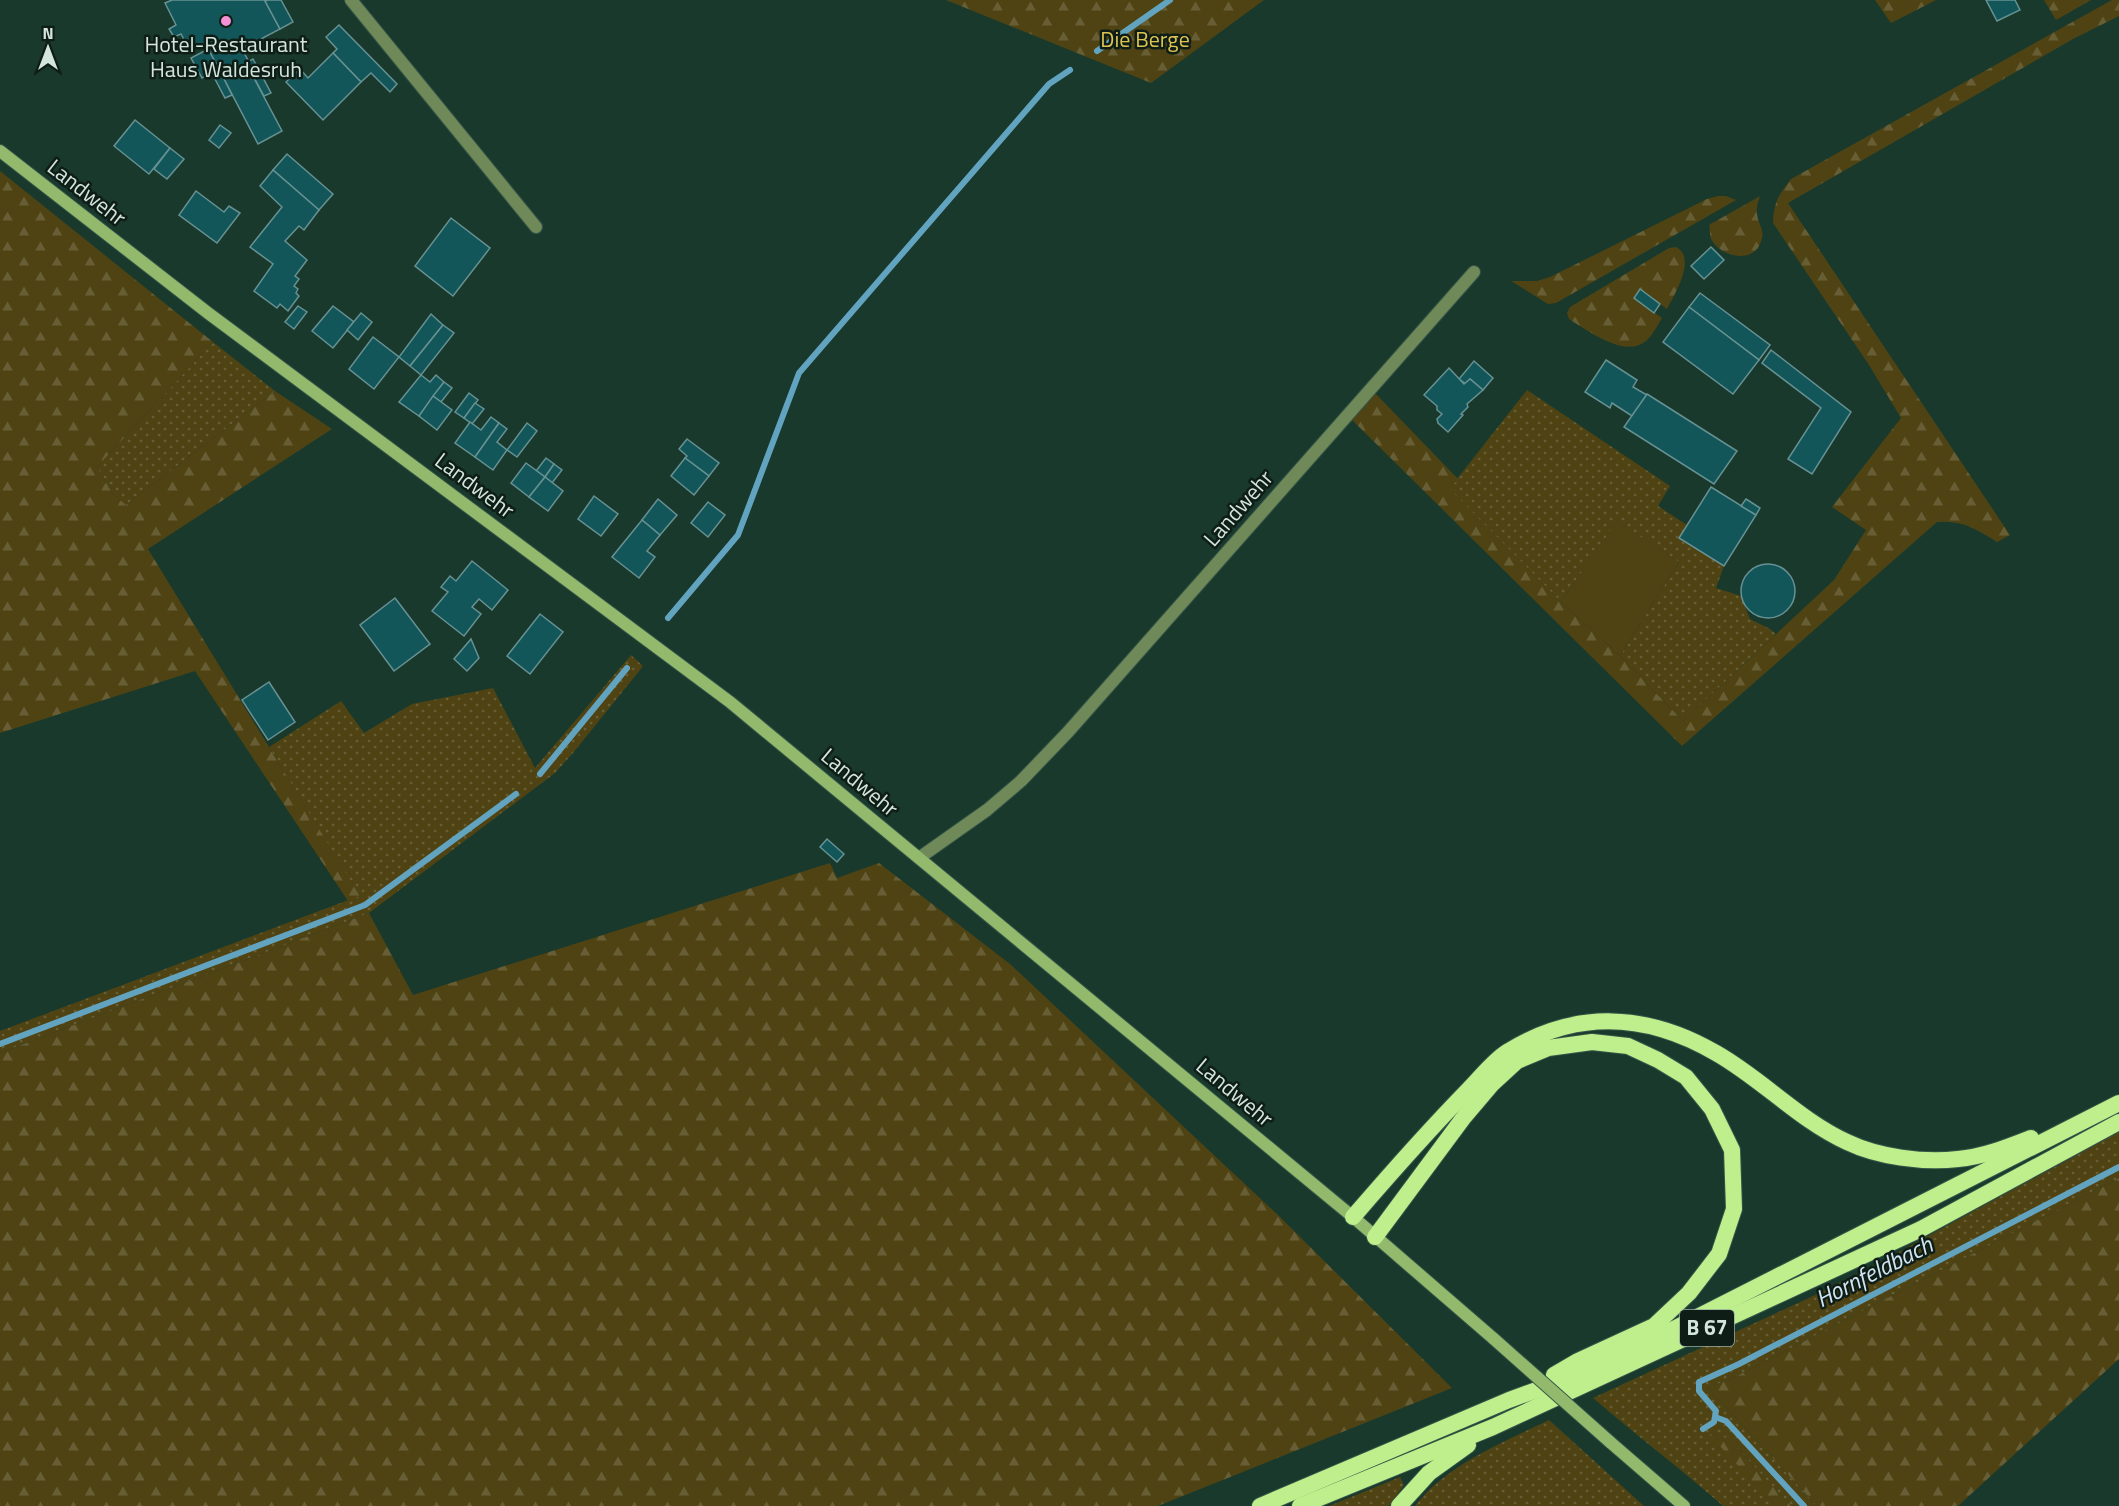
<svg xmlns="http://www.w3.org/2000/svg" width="2119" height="1506" viewBox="0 0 2119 1506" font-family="'Titillium Web',sans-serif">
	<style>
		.green { fill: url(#green-dots) }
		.forest { fill: url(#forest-firs) }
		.pitch { fill: #4f4313 }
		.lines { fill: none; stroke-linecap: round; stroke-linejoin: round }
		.stream { stroke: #62a4c0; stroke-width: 6 }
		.building { fill: #135659; stroke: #679193; stroke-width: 1.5 }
		.minor-casing { stroke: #365548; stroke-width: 14 }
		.secondary-casing { stroke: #365548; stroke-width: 14 }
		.trunk-casing { stroke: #365548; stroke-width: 18 }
		.minor { stroke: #708959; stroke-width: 12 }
		.secondary { stroke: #93ba6c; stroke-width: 12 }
		.trunk { stroke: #beef8c; stroke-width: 16 }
		.secondary-bridge-casing { stroke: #365548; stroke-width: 14; stroke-linecap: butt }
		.secondary-bridge { stroke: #93ba6c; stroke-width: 12 }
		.poi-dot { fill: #f391d6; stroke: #0f1d17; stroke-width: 2 }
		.labels { text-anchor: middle; stroke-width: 5; stroke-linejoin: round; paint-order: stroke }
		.shield { fill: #0f1d17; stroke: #98aaa2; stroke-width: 1.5 }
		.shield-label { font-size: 21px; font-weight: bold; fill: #d3e6dd }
		.park-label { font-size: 22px; fill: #dec351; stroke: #0f1d17 }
		.poi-label { font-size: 22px; fill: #d3e6dd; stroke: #0f1d17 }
		.street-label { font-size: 22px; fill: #d3e6dd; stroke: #0f1d17 }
		.water-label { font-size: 24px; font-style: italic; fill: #d2e6f2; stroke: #0f1d17 }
	</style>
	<defs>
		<pattern id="green-dots" width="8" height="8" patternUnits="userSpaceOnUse" patternTransform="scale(1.5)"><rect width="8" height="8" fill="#4f4313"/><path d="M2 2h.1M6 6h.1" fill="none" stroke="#675e35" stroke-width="1.8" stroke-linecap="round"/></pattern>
		<pattern id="forest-firs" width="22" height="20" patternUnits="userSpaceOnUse" patternTransform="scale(1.5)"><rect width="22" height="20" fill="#4f4313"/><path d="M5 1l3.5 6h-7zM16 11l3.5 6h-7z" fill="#675e35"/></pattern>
	</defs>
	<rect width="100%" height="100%" fill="#18392c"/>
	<!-- green -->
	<g class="green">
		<polygon points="213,342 275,391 126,505 112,493 97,467"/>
		<polygon points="1527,390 1670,486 1658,506 1687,525 1679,538 1724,566 1716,588 1741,596 1750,619 1770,629 1776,634 1683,721 1620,656 1679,562 1617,522 1561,602 1449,489"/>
		<polygon points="631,655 643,666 640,670 573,753 555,773 369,913 0,1053 0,1031 359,896 269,747 341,701 364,733 412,704 493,688 535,768"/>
		<path d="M2119,1132v46l-382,198 -29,12 109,118h-26l-63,-68 47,68h-52c-42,-37 -87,-71 -130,-108l220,-102 73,-37z"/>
		<path d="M1549,1420l95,86h-229c29,-40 91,-65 134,-86z"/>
		<polygon points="1400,1477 1404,1485 1389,1506 1329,1506"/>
	</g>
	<!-- forest -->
	<g class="forest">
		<polygon points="946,0 1264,0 1151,83"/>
		<polygon points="1875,0 1936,0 1891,23"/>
		<polygon points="2044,0 2091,0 2056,20"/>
		<path d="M2112,0h7v16l-46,23 -285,164 222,332 -13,7c-21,-13 -34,-22 -60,-20l-255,224 -331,-327 24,-26 83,86 -8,10 111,113 59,54 63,65 151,-141 32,-50 -34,-23 69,-89 -32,-53 -96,-142c1,-21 5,-27 18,-44z"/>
		<polygon points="0,171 213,342 97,467 112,493 126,505 275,391 332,429 148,549 360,896 348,901 195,671 0,733"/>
		<polygon points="1718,196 1726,196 1736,200 1556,303 1548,304 1511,281 1537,281 1550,277 1707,199"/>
		<path d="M1760,196c-2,6 -4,12 -3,18 2,14 10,16 2,32 -10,18 -40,9 -48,-7 -1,-3 -1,-10 -2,-14z"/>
		<path d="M1676,247c21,11 -1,47 -9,62l-26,-19 -7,8 28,20c-5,8 -9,17 -16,23 -21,18 -59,-11 -77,-22l-2,-6 3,-6 99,-59z"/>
		<polygon points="830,863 837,878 879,863 1010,964 1278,1215 1452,1388 1158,1506 0,1506 0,1053 369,913 413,995"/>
		<polygon points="2119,1178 2119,1359 1958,1506 1817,1506 1708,1388 1737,1376"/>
		<polygon points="1709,1434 1728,1438 1791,1506 1775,1506"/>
	</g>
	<!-- pitch -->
	<polygon class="pitch" points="1617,521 1679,562 1620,656 1561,602"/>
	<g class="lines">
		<!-- stream -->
		<g class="stream">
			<polyline points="1097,51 1170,0"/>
			<polyline points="668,618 738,535 799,373 1049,84 1070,70"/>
			<polyline points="540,774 627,668"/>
			<polyline points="0,1044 365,905 516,794"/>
			<polyline points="1715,1417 1726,1421 1804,1506"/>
			<polyline points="1703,1429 1714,1422 1716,1411 1699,1391 1699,1382 1739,1364 2119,1167"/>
		</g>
	</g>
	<!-- building -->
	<g class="building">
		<polygon points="172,0 268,0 265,1 280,29 242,49 249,62 222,75 205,43 190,51 181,34 174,37 169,29 176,25 165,3"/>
		<polygon points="268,0 281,0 293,22 280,29 265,1"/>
		<polygon points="1986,0 2015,0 2020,10 1997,21"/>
		<polygon points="339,25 397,84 390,92 371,73 361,82 333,53 337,49 326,37"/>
		<polygon points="208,49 219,69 202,78 191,58"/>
		<polygon points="333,53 361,82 323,120 286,82 300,69 308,78"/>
		<polygon points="253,59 271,93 264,96 246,63"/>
		<polygon points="246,63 282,131 258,144 222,75"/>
		<polygon points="222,75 232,95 225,98 215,79"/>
		<polygon points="135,120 170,148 149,174 114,146"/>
		<polygon points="220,125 231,133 219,148 209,140"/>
		<polygon points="170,148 184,159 167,179 154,169"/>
		<polygon points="287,154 333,194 319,210 273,170"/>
		<polygon points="273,170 319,210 304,230 299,226 285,241 307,260 295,276 299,279 294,286 298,289 296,293 299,296 288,311 280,304 277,308 254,291 273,264 250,247 282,207 260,186"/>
		<polygon points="196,191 224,212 229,206 240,213 217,243 179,215"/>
		<polygon points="451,218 490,248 453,296 415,266"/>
		<polygon points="1711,247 1724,260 1704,279 1691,266"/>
		<polygon points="1640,289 1660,304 1654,313 1634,298"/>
		<polygon points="1700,293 1770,345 1759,360 1689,307"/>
		<polygon points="298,306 307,312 294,329 285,322"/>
		<polygon points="333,306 354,322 333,348 312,331"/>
		<polygon points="1689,307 1759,360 1733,394 1663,342"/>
		<polygon points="361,313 372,322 358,340 347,330"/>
		<polygon points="431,314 443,325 410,366 399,357"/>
		<polygon points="443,325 454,333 421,375 410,366"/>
		<polygon points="373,337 399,357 374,389 349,369"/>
		<polygon points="1771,350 1851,412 1812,474 1788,459 1821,408 1762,363"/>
		<polygon points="1606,360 1637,380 1633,387 1647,395 1632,416 1612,403 1610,408 1585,392"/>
		<polygon points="1474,361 1493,378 1483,390 1470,379 1466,384 1459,379"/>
		<polygon points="1449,368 1464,384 1470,379 1483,390 1467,404 1468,407 1461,414 1463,415 1448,432 1438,423 1437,419 1442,414 1437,410 1437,406 1424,395"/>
		<polygon points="421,375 430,382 436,375 444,382 419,416 399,402"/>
		<polygon points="444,382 452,388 441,402 433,396"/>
		<polygon points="469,393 478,400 464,418 455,412"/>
		<polygon points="1647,394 1737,451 1714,484 1624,427"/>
		<polygon points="433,396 452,410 437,430 419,416"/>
		<polygon points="475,403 484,409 472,424 464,418"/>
		<polygon points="491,417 499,423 475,457 455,443 470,422 481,430"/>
		<polygon points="499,423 507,429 497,442 507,450 493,470 475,457"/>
		<polygon points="527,423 537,431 517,457 507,450"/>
		<polygon points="687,439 719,463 709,476 685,458 687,456 679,449"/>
		<polygon points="546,458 554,464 545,477 536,471"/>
		<polygon points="685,458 709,476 694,495 671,476"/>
		<polygon points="526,463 545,477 529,497 511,483"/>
		<polygon points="554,464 562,470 552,483 545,477"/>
		<polygon points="545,477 563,491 548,511 529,497"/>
		<polygon points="1711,487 1756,515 1724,566 1679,538"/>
		<polygon points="594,496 618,514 601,536 578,519"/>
		<polygon points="658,499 677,515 660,535 642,520"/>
		<polygon points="1746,499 1760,508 1756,515 1741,506"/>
		<polygon points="708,502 725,515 708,537 691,523"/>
		<polygon points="642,520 660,535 647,551 655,557 639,578 612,557"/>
		<polygon points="472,561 508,590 492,610 479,599 472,607 481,614 464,636 432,611 448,592 441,587 450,576 456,581"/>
		<circle cx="1768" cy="591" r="27"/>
		<polygon points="395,598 430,644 394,671 360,625"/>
		<polygon points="540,614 563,632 530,674 507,656"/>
		<polygon points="471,639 479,658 467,671 454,659"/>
		<polygon points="269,682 295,722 268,740 242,700"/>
		<polygon points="827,839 844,854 837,862 820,847"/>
	</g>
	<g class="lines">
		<defs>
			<g id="minor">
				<polyline points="351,0 536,227"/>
				<polyline points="919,858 987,810 1021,781 1068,732 1474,272"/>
			</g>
			<g id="secondary">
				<polyline points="0,151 208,313 730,702 1353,1217 1494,1339"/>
				<polyline points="1610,1442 1684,1506"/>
			</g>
			<g id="trunk">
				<path d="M1353,1217c37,-43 75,-86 115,-127 12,-12 25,-29 39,-38 69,-43 140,-39 209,1 46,26 83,67 131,89 31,15 76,21 111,17 25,-2 50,-12 73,-21"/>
				<polyline points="1375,1237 1464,1117 1492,1084 1517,1061 1548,1048 1592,1042 1628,1046 1658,1060 1686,1077 1712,1109 1732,1150 1734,1209 1719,1254 1689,1293 1654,1326 1578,1361 1554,1375"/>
				<polyline points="1260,1506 1509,1400 1581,1374 1660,1336 2119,1103"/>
				<polyline points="1300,1506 1493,1427 1921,1229 2119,1122"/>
				<polyline points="1399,1506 1429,1473 1468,1445"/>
			</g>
		</defs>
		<!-- minor casing -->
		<use href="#minor" class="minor-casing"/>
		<!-- secondary casing -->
		<use href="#secondary" class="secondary-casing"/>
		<!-- trunk casing -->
		<use href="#trunk" class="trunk-casing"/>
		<!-- minor -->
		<use href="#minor" class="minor"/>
		<!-- secondary -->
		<use href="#secondary" class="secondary"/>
		<!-- trunk -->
		<use href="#trunk" class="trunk"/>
		<defs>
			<polyline id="secondary-bridge" points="1494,1339 1610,1442"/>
		</defs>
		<!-- secondary-bridge casing -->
		<use href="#secondary-bridge" class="secondary-bridge-casing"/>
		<!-- secondary-bridge -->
		<use href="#secondary-bridge" class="secondary-bridge"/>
	</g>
	<!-- markers -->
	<circle class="poi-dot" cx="226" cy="21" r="6"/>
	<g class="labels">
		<!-- shield labels -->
		<rect class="shield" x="1680" y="1310" width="54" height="36" rx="4.5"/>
		<g class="shield-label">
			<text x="1707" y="1335">B 67</text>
		</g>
		<!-- park labels -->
		<g class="park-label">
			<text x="1145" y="47">Die Berge</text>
		</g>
		<!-- poi labels -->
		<g class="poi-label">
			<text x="226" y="52">Hotel-Restaurant<tspan x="226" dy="25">Haus Waldesruh</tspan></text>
		</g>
		<!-- street labels -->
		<g class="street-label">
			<text transform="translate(87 192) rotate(38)" y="8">Landwehr</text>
			<text transform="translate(475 485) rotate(37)" y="8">Landwehr</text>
			<text transform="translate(1238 508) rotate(-49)" y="8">Landwehr</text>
			<text transform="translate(860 782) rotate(40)" y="8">Landwehr</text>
			<text transform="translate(1235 1092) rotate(40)" y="8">Landwehr</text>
		</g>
		<!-- water labels -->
		<g class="water-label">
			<text transform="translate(1874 1272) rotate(-27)" y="8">Hornfeldbach</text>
		</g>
	</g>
	<!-- north arrow -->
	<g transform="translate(48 48)" stroke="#0f1d17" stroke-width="4.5" paint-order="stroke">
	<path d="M0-4.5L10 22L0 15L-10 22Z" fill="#d3e6dd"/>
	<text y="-9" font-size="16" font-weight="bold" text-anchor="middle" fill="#d3e6dd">N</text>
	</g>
</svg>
